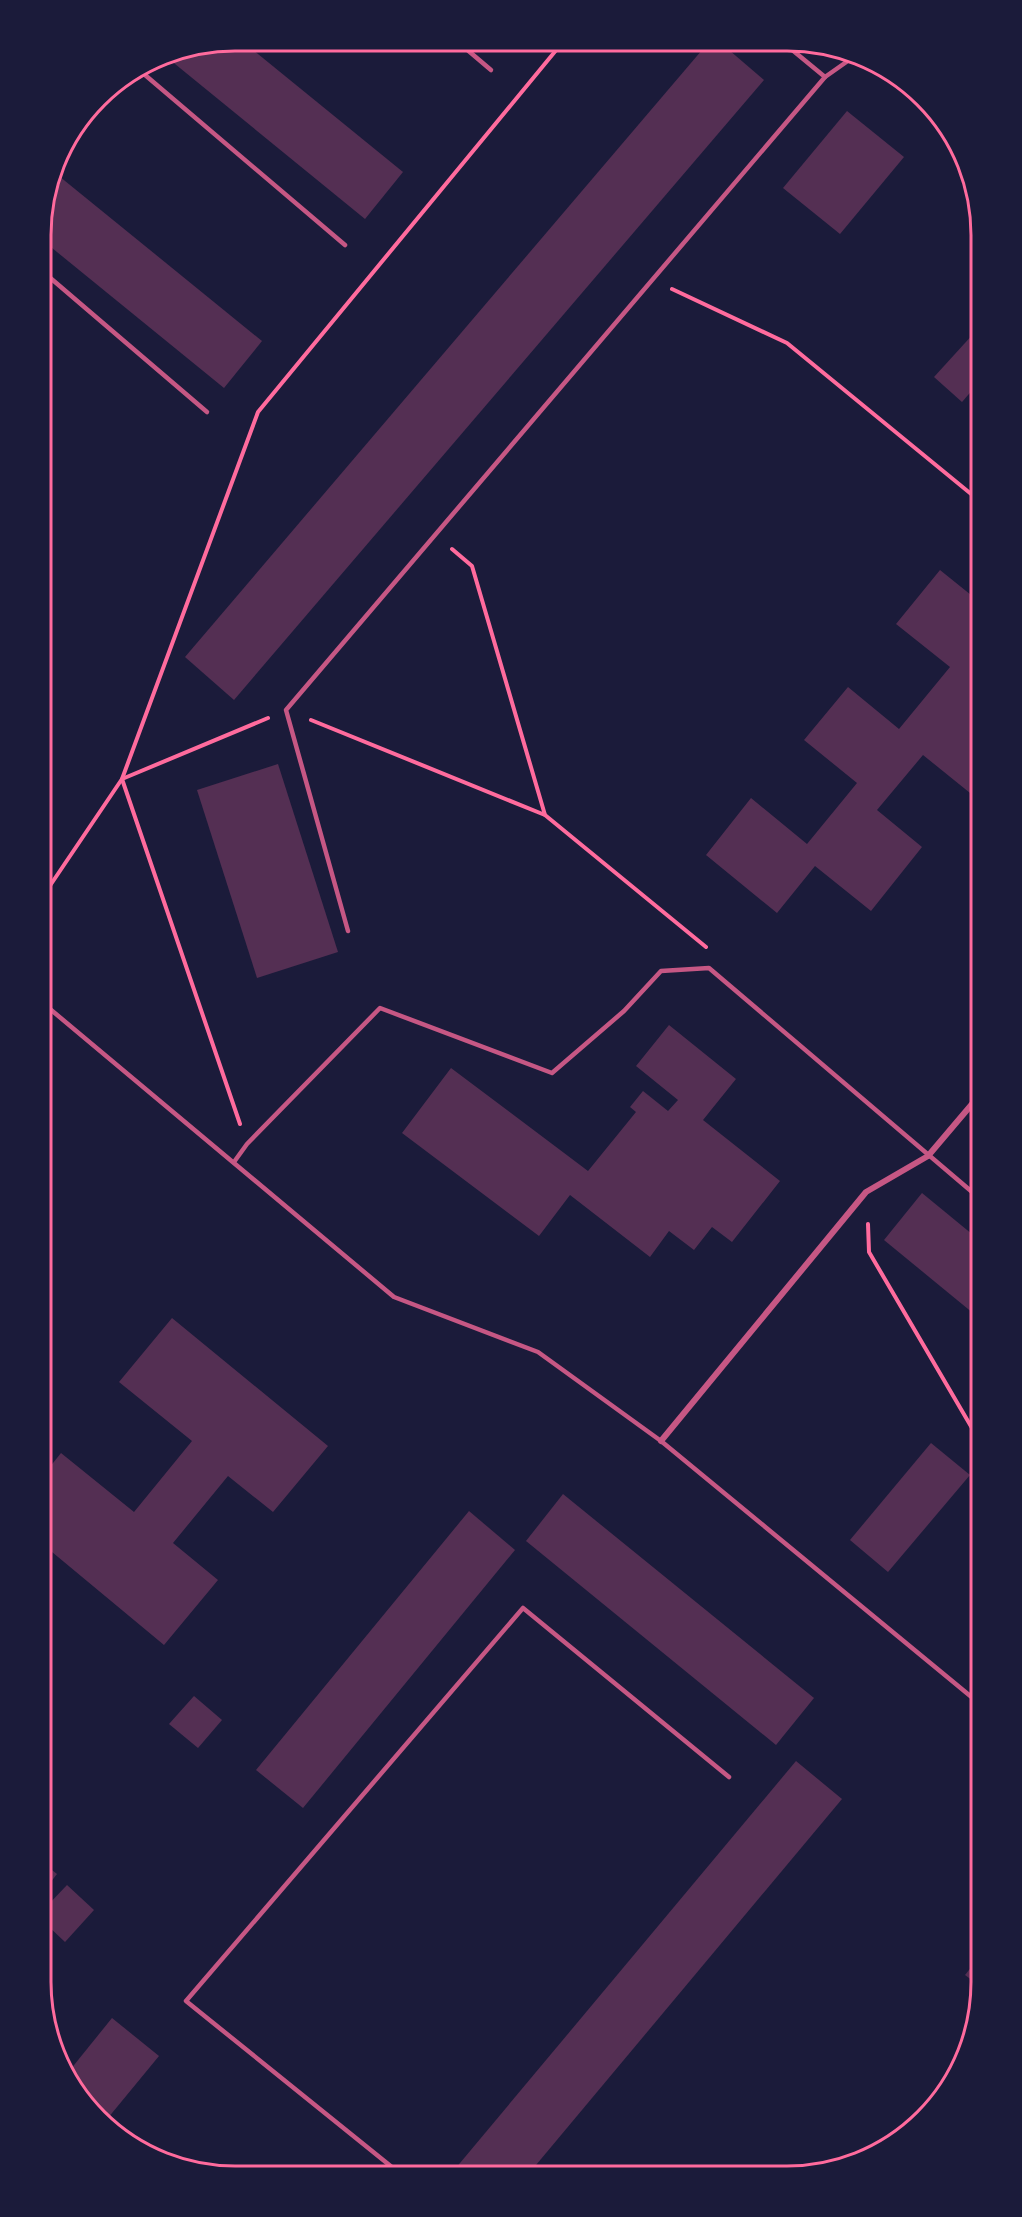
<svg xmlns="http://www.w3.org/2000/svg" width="1022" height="2217" viewBox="0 0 1022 2217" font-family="'Work Sans',sans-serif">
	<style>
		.building { fill: #542f53 }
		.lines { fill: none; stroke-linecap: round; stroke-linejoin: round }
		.path { stroke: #ff6b9d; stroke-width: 4 }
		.service { stroke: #c65784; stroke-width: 4.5 }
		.minor { stroke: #c65784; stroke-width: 6 }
		.rim { fill: none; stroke: #ff6b9d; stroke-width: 3 }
	</style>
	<rect width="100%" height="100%" fill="#1b1b3a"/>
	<!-- building -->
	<g class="building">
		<polygon points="235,40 242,41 403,172 365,219 164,55"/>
		<polygon points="708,43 722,44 764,80 234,700 185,657"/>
		<polygon points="847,111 904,157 840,234 783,188"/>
		<polygon points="54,172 262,341 224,388 41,239 41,222"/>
		<polygon points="975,332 975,387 962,402 934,377"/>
		<polygon points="940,570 976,599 977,795 975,797 923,755 877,810 922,847 871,911 815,866 777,913 706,855 751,798 807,844 857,783 804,740 848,687 899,729 950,667 896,624"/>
		<polygon points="278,764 338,952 257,978 197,790"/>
		<polygon points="669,1025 736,1079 703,1120 780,1181 732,1242 712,1227 694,1250 669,1231 650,1257 570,1195 539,1236 402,1133 451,1068 588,1171 636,1112 630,1107 643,1091 668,1111 678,1100 636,1066"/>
		<polygon points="922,1193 978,1239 979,1318 884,1240"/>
		<polygon points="172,1318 328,1446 273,1512 228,1476 173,1543 218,1580 164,1645 46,1547 45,1473 61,1453 134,1512 192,1441 119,1382"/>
		<polygon points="931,1443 970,1475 888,1572 850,1540"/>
		<polygon points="563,1494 814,1698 776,1745 526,1541"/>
		<polygon points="469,1511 515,1550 303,1808 256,1770"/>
		<polygon points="194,1696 222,1720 198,1748 169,1724"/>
		<polygon points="796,1761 842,1799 531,2171 459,2172 455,2169"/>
		<polygon points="47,1866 57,1874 47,1887"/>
		<polygon points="67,1885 94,1910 65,1942 47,1925 47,1906"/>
		<polygon points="981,1955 981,1987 965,1975"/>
		<polygon points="112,2018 159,2056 103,2124 73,2090 66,2075"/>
	</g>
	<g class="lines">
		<!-- path -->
		<g class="path">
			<polyline points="672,289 787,343 976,498"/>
			<polyline points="452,549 472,566 545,815 706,947"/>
			<polyline points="311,720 545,815"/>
			<polyline points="43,896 122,779 268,718"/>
			<polyline points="240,1124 122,779 258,412 562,43"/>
			<polyline points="868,1224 869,1252 979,1440"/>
		</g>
		<!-- service -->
		<g class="service">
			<polyline points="458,42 491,70"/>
			<polyline points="138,69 345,245"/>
			<polyline points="825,77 852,58"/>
			<polyline points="41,270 207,412"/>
			<polyline points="348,931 286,710 825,77 785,44"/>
			<polyline points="44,1004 394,1297 538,1352 661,1441 980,1704"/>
			<polyline points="234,1162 247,1144 380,1008 552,1073 624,1011 661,971 709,968 978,1197"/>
			<polyline points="398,2172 186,2001 523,1608 729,1777"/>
		</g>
		<!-- minor -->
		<polyline class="minor" points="661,1441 866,1192 928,1156 978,1097"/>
	</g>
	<!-- crop -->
	<path d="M0 0H1022V2217H0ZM235 51H787A184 184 0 0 1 971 235V1982A184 184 0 0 1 787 2166H235A184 184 0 0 1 51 1982V235A184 184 0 0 1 235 51Z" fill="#1b1b3a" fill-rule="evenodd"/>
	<path class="rim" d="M235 51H787A184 184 0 0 1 971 235V1982A184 184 0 0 1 787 2166H235A184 184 0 0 1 51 1982V235A184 184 0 0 1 235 51Z"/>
</svg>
